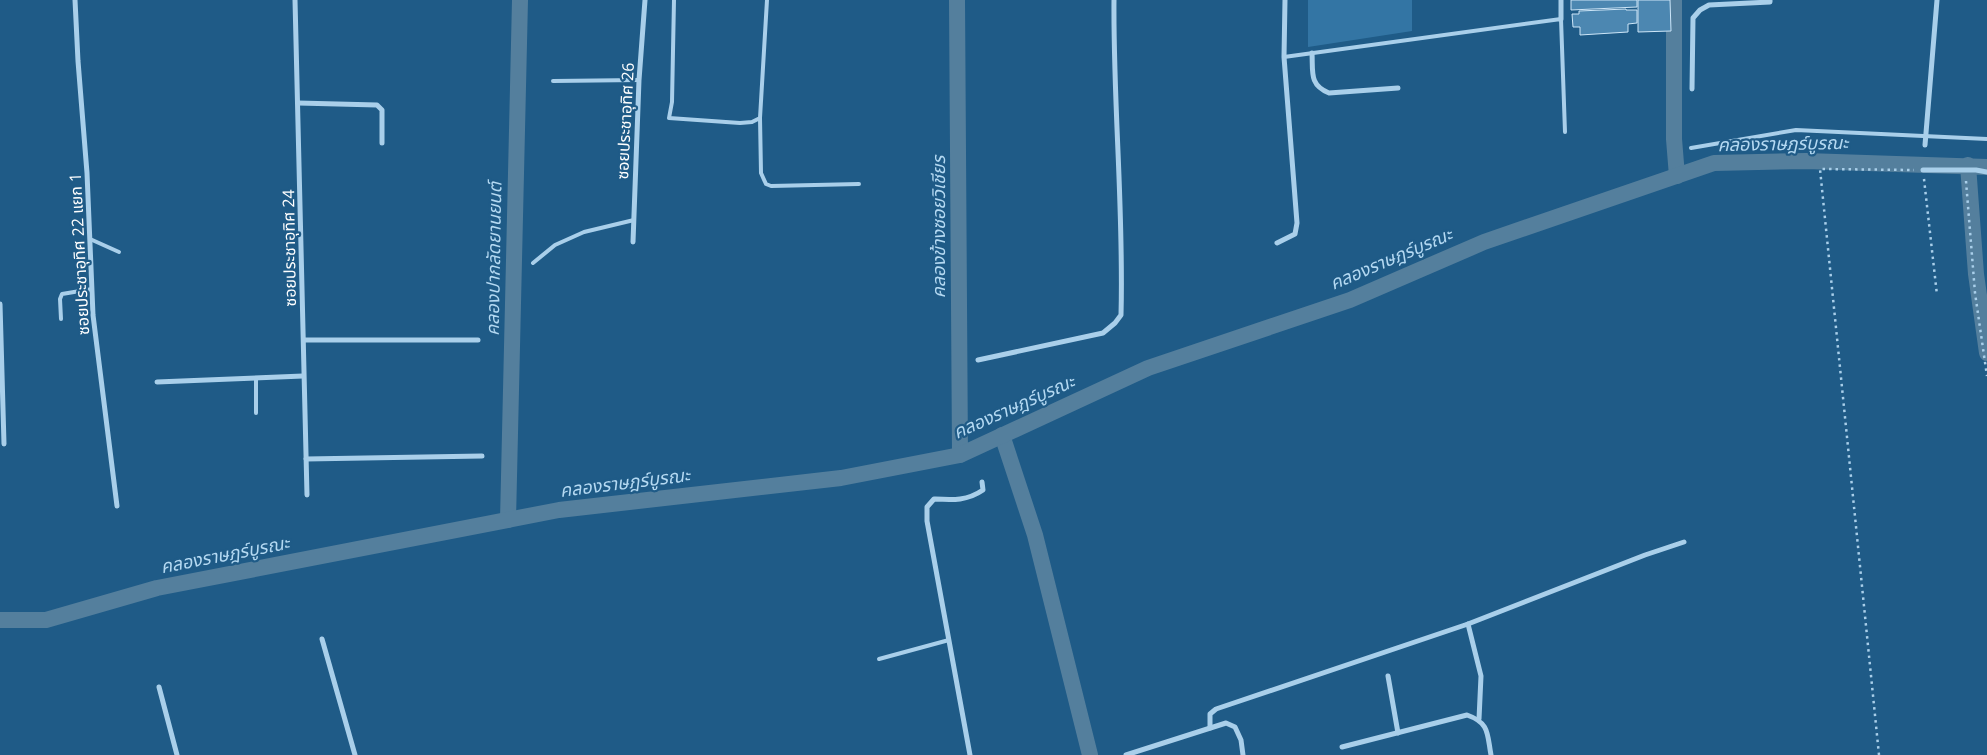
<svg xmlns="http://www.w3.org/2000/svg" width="1987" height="755" viewBox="0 0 1987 755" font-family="'Open Sans','Noto Sans Thai',sans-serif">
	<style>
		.green { fill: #3375a4 }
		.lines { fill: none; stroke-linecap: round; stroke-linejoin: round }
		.canal { stroke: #547f9d; stroke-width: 16 }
		.building { fill: #4c87b1; stroke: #cde6f8 }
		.path { stroke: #a9cfea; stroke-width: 2.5; stroke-dasharray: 2.5 4; stroke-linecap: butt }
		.service { stroke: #a9cfea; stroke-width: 4 }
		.minor { stroke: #a9cfea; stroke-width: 5 }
		.labels { text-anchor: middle; stroke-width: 4.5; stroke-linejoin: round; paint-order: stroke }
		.street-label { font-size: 16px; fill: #fff; stroke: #1f5b87 }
		.water-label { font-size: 18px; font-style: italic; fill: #b4d9f2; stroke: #1f5b87 }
	</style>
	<rect width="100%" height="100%" fill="#1f5b87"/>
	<!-- green -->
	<polygon class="green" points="1308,0 1412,0 1412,31 1308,47"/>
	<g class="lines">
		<!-- canal -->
		<g class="canal">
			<polyline points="957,0 960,455"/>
			<polyline points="1674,0 1674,139 1677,176"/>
			<polyline points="1968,165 1976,274 1987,353"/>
			<polyline points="1002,435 1035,535 1090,755"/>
			<polyline points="508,520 520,0"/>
			<polyline points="0,620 46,620 157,588 559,510 841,478 960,455 1148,368 1350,300 1484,242 1714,163 1806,161 1987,167"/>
		</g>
	</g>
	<!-- building -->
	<g class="building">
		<polygon points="1571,0 1637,0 1637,7 1571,10"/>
		<polygon points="1638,0 1670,0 1671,31 1638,32"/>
		<polygon points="1626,9 1626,10 1637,10 1637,23 1628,24 1628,32 1580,35 1580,27 1573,27 1572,14 1579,14 1579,11"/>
	</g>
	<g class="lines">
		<!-- path -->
		<g class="path">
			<polyline points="1924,179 1937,295"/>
			<polyline points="1966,181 1975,293 1987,376"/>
			<polyline points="1879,755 1820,169 1914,170"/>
		</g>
		<!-- service -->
		<g class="service">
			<polyline points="674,0 672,102 669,118 740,123 752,122 760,118 767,0"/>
			<polyline points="1284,57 1561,19 1565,132"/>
			<polyline points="553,81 639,80"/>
			<polyline points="760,118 761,173 766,184 771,186 859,184"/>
			<polyline points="1691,148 1796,130 1987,139"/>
			<polyline points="90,239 119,252"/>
			<polyline points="533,263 555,245 584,232 634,220"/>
			<polyline points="61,319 60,299 62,294 92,289"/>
			<polyline points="256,413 256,378"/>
			<polyline points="879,659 949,640"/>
		</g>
		<!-- minor -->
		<g class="minor">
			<polyline points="75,0 78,61 87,173 93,315 117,506"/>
			<polyline points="295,0 307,495"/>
			<polyline points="1561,0 1561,19"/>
			<path d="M1312,53c1,19 -3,32 17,40l69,-5"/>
			<polyline points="1692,89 1693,18 1700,10 1709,5 1770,2 1770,0"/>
			<polyline points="298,103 377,105 382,110 382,143"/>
			<polyline points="1925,145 1937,0"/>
			<polyline points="1923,170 1976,170 1987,172"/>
			<polyline points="633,242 639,80 645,0"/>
			<polyline points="1277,243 1295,234 1297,223 1284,57 1285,0"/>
			<polyline points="0,304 4,444"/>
			<polyline points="304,340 478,340"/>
			<path d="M978,360l125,-27 12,-10 6,-8c3,-105 -8,-210 -7,-315"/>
			<polyline points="157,382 303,376"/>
			<polyline points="306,459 482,456"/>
			<polyline points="1468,624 1481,676 1479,719"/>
			<polyline points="322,639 355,755"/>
			<polyline points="1388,676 1398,733"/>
			<polyline points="159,687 177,755"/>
			<polyline points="1210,728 1210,714 1216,709 1468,624 1645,555 1684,542"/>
			<path d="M1342,747l125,-32c23,8 20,19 24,40"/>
			<path d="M970,755l-43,-234v-14l7,-8c19,1 33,2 49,-9l-1,-8"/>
			<polyline points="1126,755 1226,723 1235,727 1241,740 1243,755"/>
		</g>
	</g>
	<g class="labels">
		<!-- street labels -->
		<g class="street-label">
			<text transform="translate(625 121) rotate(-87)" y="6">ซอยประชาอุทิศ 26</text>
			<text transform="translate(289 248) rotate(-91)" y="6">ซอยประชาอุทิศ 24</text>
			<text transform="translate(79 254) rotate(-93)" y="6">ซอยประชาอุทิศ 22 แยก 1</text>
		</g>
		<!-- water labels -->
		<g class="water-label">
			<text transform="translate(1783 144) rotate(-1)" y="6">คลองราษฎร์บูรณะ</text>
			<text transform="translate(939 227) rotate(-90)" y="6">คลองข้างซอยวิเชียร</text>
			<text transform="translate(494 259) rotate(-89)" y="6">คลองปากลัดยานยนต์</text>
			<text transform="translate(1391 259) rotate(-23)" y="6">คลองราษฎร์บูรณะ</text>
			<text transform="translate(1014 407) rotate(-24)" y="6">คลองราษฎร์บูรณะ</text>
			<text transform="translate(625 483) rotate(-7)" y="6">คลองราษฎร์บูรณะ</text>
			<text transform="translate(225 555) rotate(-11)" y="6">คลองราษฎร์บูรณะ</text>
		</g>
	</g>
</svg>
